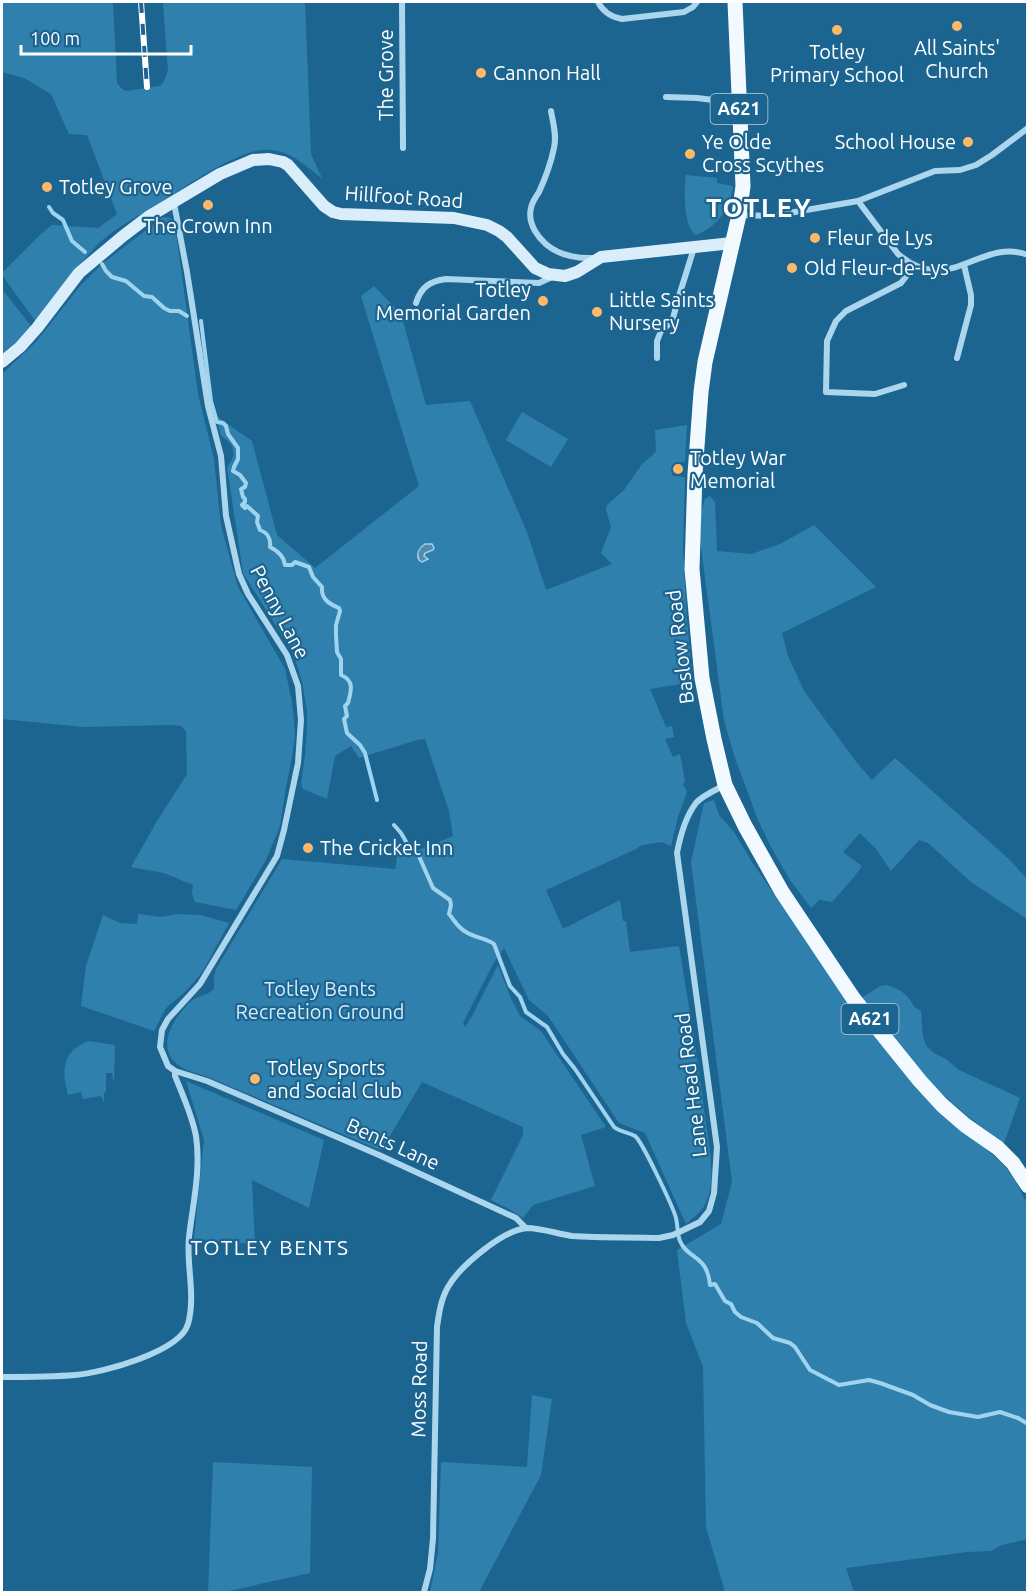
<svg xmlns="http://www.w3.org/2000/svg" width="1029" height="1594" viewBox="0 0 1029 1594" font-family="Ubuntu,sans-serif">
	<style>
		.green { fill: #3080ae }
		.water { fill: #5889a7; stroke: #9fd4f0; stroke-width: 1.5 }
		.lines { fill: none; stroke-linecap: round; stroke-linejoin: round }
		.stream { stroke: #9fd4f0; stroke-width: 4 }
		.street { stroke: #acd6ee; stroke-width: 6 }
		.secondary { stroke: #d9edfa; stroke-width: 12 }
		.primary { stroke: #f3faff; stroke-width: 15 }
		.rail-casing { stroke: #fff; stroke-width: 6 }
		.rail { stroke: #1c6590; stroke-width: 4; stroke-dasharray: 11; stroke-linecap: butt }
		.poi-dot { fill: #feb86a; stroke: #1c6590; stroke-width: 2 }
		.labels { text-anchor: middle; stroke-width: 4.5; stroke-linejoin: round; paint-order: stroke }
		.shield { fill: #1c6590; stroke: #bbd1de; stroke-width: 1.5 }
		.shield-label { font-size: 18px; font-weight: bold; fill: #fff }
		.poi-label { font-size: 20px; fill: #fff; stroke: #1c6590; text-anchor: start }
		.street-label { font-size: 20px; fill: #fff; stroke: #1c6590 }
		.park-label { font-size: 20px; fill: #d2ecfa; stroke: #1c6590 }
		.neighbourhood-label { font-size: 21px; letter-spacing: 1.5px; fill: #fff; stroke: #1c6590 }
		.district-label { font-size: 26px; font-weight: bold; letter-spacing: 1.5px; fill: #fff; stroke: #1c6590 }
	</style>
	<rect width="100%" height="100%" fill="#1c6590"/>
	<!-- green -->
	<g class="green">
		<path d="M2,2h111l4,81 5,6 4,2 33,-5 4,-3 5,-12 -5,-69h142l6,152 11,24c-17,-12 -29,-26 -51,-28 -11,-1 -21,2 -31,6 -31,13 -59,34 -87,51 -18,11 -39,22 -54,36 -23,24 -42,53 -63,79l-34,-47v-2l39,-39 11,-9 46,3 19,-14 -30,-79 -18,-1 -18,-40 -27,-16 -22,-6z"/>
		<path d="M686,175l31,3v5l16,3c-3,23 -15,40 -37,49 -13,-9 -12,-45 -10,-60z"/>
		<polygon points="163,217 171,218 175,225 198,394 214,459 221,526 238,587 285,669 292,702 294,720 295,736 292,757 286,787 280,826 266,860 236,910 195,902 192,893 193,885 164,873 131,867 157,821 187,774 186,732 182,726 172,725 84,727 2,719 2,374 36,342 80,286 102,264"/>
		<path d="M374,286l27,28 25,91 44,-4 57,131 19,58 66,-26 -11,-11 10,-26 -5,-17 1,-5 17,-15 18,-26 11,-9 3,-4 -1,-21 32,-5 -2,37 -10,1 -2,2 -1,10 2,1 11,1 -2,71 4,72 6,62 -43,7 16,38 6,-1 2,11 -9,2 8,18 7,-3 5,27 -2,3 4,8 -9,25 -7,29 -9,-4 -20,3 -6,4 -90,41 17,39 57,-29 3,21h3l4,31 49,-6c9,54 18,109 25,163 3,25 13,68 3,91 -4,11 -13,17 -21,24l-41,-91 -26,-10 -71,-107 -19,-16 -25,-52 -11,16 -30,59 2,4 7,-11 26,-51 12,31 10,20 21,15 65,96 -25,8 14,51 -62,19 -10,13 -14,-9 -18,-9 32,-65v-8l-101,-45 -40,67 -2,1 -172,-73c-8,-3 -19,-5 -27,-10 -27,-17 -9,-47 8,-64 7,-7 18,-7 25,-14v-13l2,-7 66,-110 113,10 4,-23 20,4 34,-14 -4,-25 -24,-72 -8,1 -58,18 -8,-12 -16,10 -8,43 -24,-10 -2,-5 4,-29 2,-28v-16l-5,-30 -9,-28 -50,-80 -16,-106c11,-12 7,-24 -6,-31l-5,-20 36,25 25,94 38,33 104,-82 -58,-190z"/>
		<polygon points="2,289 31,326 16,342 2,353"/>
		<polygon points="522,412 568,439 551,467 506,440"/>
		<polygon points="710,496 715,502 717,551 752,554 782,543 814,525 876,587 782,633 788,656 804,691 857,763 872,780 895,758 1011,861 1027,879 1027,919 971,882 928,843 919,840 891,871 877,850 860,833 843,852 862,866 854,877 832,902 819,900 811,908 790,880 771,847 758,820 733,752 724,720 700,540 701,512 705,499"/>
		<polygon points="714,800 719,815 734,832 752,862 839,989 872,1034 906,1074 945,1114 1002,1163 1015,1180 1027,1204 1027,1539 1002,1545 991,1551 967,1552 846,1568 854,1592 725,1592 706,1527 703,1367 686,1323 677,1250 721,1224 732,1182 691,862 704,803"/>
		<polygon points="138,914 161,917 177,914 200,915 229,923 203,971 187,990 166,1008 154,1031 81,1006 86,966 103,915 120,923 137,924"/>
		<path d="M887,985c9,3 18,7 23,15 4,6 4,8 11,11l2,26 4,10 7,6 12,6 13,11 61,28 -16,45c-19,-14 -38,-27 -55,-43 -33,-30 -60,-67 -89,-101l20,-13z"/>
		<path d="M89,1041l26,4 -1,35h-1l-1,-7h-6v19l-2,1v10l-3,-7 -18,3 -2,-7 -13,3c-6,-25 -7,-44 21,-54z"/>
		<polygon points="186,1081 324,1140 309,1208 252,1180 255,1244 194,1239 204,1140"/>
		<polygon points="532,1395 552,1399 541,1475 479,1592 430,1592 438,1553 441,1462 527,1467"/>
		<polygon points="213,1462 312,1467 310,1573 224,1592 208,1592"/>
	</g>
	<!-- water -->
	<path class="water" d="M425,544h7l2,4 -1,2 -8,3 -1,3 4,3 -6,3 -3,-2c-3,-6 0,-12 6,-16z"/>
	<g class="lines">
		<!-- stream -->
		<g class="stream">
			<polyline points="49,207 53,213 63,220 72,241 85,252"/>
			<polyline points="102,264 106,271 112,277 126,281 144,296 152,297 164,308 170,311 179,311 187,316"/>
			<path d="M201,321l10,80 6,21 6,1 3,3 2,8 10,14v11l-4,8 -1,4 7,4 6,8 -1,4 -4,2 2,8 2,2v3l-3,3 3,3 2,-2 11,10 -1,6 3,8c8,3 11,8 10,17 8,4 14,9 15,18h7l3,-3 14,5 4,10 9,10c-1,12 7,17 17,21l1,3 -4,14v10l1,17 4,7v16c14,6 10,16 7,28l-3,3 2,10 -3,3 3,14 13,12 5,8 12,47"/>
			<path d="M394,825l7,8 7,12 10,9 15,34 17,12 1,5 -2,9c6,7 8,13 17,18 9,6 20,6 28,12l16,42 10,11 6,15 21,15 16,27 12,15 39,58c6,5 14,5 21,9 7,5 38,71 41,82 2,8 1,16 4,23 8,19 27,13 30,44l5,-1 10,17 6,3 4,8 6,5 16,6 16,15 17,5 5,4 15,23 29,15 30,-5 11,3 33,12 17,10 19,7 29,5 22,-5 18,6 10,6"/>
		</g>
		<!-- street -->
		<g class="street">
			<polyline points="402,2 403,148"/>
			<path d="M598,2c5,10 13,15 24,17l62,-7 9,-5 4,-5"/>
			<polyline points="666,97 697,98 738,103"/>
			<path d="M551,111c2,12 6,24 3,37 -3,14 -9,31 -15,44 -3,5 -7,10 -8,16 -2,8 0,16 4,23 13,22 35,28 60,27"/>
			<path d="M858,201l40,53c51,44 82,-17 130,1"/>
			<polyline points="174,203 187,272 208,406 221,456 226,516 239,574 248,594 287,655 298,686 301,720 298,763 284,830 277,856 200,984 168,1019 162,1030 160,1047 168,1066 175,1071 207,1081 379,1155 516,1218 526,1228"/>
			<polyline points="739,215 772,216 858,201 935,171 960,170 976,165 992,155 1028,128"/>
			<path d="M416,303c5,-16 14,-22 30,-24l93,4 13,-6"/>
			<polyline points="657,358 657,341 661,331 669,324 673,318 679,296 694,248"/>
			<polyline points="957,358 971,305 971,295 964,265"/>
			<polyline points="904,385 875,394 826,392 827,341 836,321 846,311 901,283 914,266"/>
			<path d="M2,1377c24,0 49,0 73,-2 27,-2 105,-23 113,-51 8,-29 -2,-59 1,-87 4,-34 12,-67 7,-101 -4,-21 -13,-40 -21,-60v-5"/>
			<path d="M424,1592l6,-23 3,-30 4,-212c2,-14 4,-28 11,-40 12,-21 55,-57 79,-59 13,0 32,6 45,8 29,2 58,1 87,2l14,-3 27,-13 9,-11 5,-18 3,-46 -40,-294c3,-16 9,-37 19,-50 7,-8 20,-13 29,-18"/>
		</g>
		<!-- secondary -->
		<polyline class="secondary" points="2,362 20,347 37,328 79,273 123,236 148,217 220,174 253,160 269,159 283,162 288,165 324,206 333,212 341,214 454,218 487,225 499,231 507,237 535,268 548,274 565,276 577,272 601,257 732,243"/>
		<!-- primary -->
		<polyline class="primary" points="735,2 743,186 739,215 705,362 701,392 695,474 692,569 702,678 714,739 725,785 745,826 782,892 853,998 920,1081 942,1105 965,1125 998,1148 1013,1163 1028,1186"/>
		<defs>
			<polyline id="rail" points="141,2 147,87"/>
		</defs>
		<!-- rail casing -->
		<use href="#rail" class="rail-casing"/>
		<!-- rail -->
		<use href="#rail" class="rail"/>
	</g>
	<!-- markers -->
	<g class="poi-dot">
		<circle cx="957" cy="26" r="6"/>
		<circle cx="837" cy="30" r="6"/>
		<circle cx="481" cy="73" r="6"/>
		<circle cx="968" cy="142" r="6"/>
		<circle cx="690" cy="154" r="6"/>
		<circle cx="47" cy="187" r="6"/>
		<circle cx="208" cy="205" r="6"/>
		<circle cx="815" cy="238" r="6"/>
		<circle cx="792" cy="268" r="6"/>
		<circle cx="543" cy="301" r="6"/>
		<circle cx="597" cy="312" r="6"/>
		<circle cx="678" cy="469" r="6"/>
		<circle cx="308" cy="848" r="6"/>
		<circle cx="255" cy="1079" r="6"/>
	</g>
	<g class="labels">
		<!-- shield labels -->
		<g class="shield">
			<rect x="710.5" y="94" width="57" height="30" rx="4.5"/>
			<rect x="841.5" y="1004" width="57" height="30" rx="4.5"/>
		</g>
		<g class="shield-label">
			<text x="739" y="115">A621</text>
			<text x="870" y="1025">A621</text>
		</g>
		<!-- poi labels -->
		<g class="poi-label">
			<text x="957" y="55" text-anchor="middle">All Saints'<tspan x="957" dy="23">Church</tspan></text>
			<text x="837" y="59" text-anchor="middle">Totley<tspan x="837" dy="23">Primary School</tspan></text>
			<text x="493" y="80">Cannon Hall</text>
			<text x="702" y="149">Ye Olde<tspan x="702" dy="23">Cross Scythes</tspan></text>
			<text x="956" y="149" text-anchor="end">School House</text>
			<text x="59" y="194">Totley Grove</text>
			<text x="208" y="233" text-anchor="middle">The Crown Inn</text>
			<text x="827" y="245">Fleur de Lys</text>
			<text x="804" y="275">Old Fleur-de-Lys</text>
			<text x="531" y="297" text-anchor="end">Totley<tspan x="531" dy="23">Memorial Garden</tspan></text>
			<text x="609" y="307">Little Saints<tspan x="609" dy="23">Nursery</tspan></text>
			<text x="690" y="465">Totley War<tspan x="690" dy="23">Memorial</tspan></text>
			<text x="320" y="855">The Cricket Inn</text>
			<text x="267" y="1075">Totley Sports<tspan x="267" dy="23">and Social Club</tspan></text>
		</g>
		<!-- street labels -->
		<g class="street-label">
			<text transform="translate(386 75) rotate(-90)" y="7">The Grove</text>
			<text transform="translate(404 197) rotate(4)" y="7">Hillfoot Road</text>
			<text transform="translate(280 612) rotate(62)" y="7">Penny Lane</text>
			<text transform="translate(680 647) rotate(-97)" y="7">Baslow Road</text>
			<text transform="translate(691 1085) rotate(-97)" y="7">Lane Head Road</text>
			<text transform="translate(393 1144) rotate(24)" y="7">Bents Lane</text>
			<text transform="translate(419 1389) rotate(-89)" y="7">Moss Road</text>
		</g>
		<!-- park labels -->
		<g class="park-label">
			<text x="320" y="996">Totley Bents<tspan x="320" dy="23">Recreation Ground</tspan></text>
		</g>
		<!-- neighbourhood labels -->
		<g class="neighbourhood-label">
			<text x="270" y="1255">TOTLEY BENTS</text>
		</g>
		<!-- district labels -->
		<g class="district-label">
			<text x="759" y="217">TOTLEY</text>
		</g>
	</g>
	<!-- border -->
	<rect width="1029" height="1594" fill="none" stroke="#ffffff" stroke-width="6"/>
	<!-- scale -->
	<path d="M21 45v9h170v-9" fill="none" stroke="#ffffff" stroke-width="3"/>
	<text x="30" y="45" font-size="18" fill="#ffffff" stroke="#1c6590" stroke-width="4.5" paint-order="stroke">100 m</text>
</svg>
